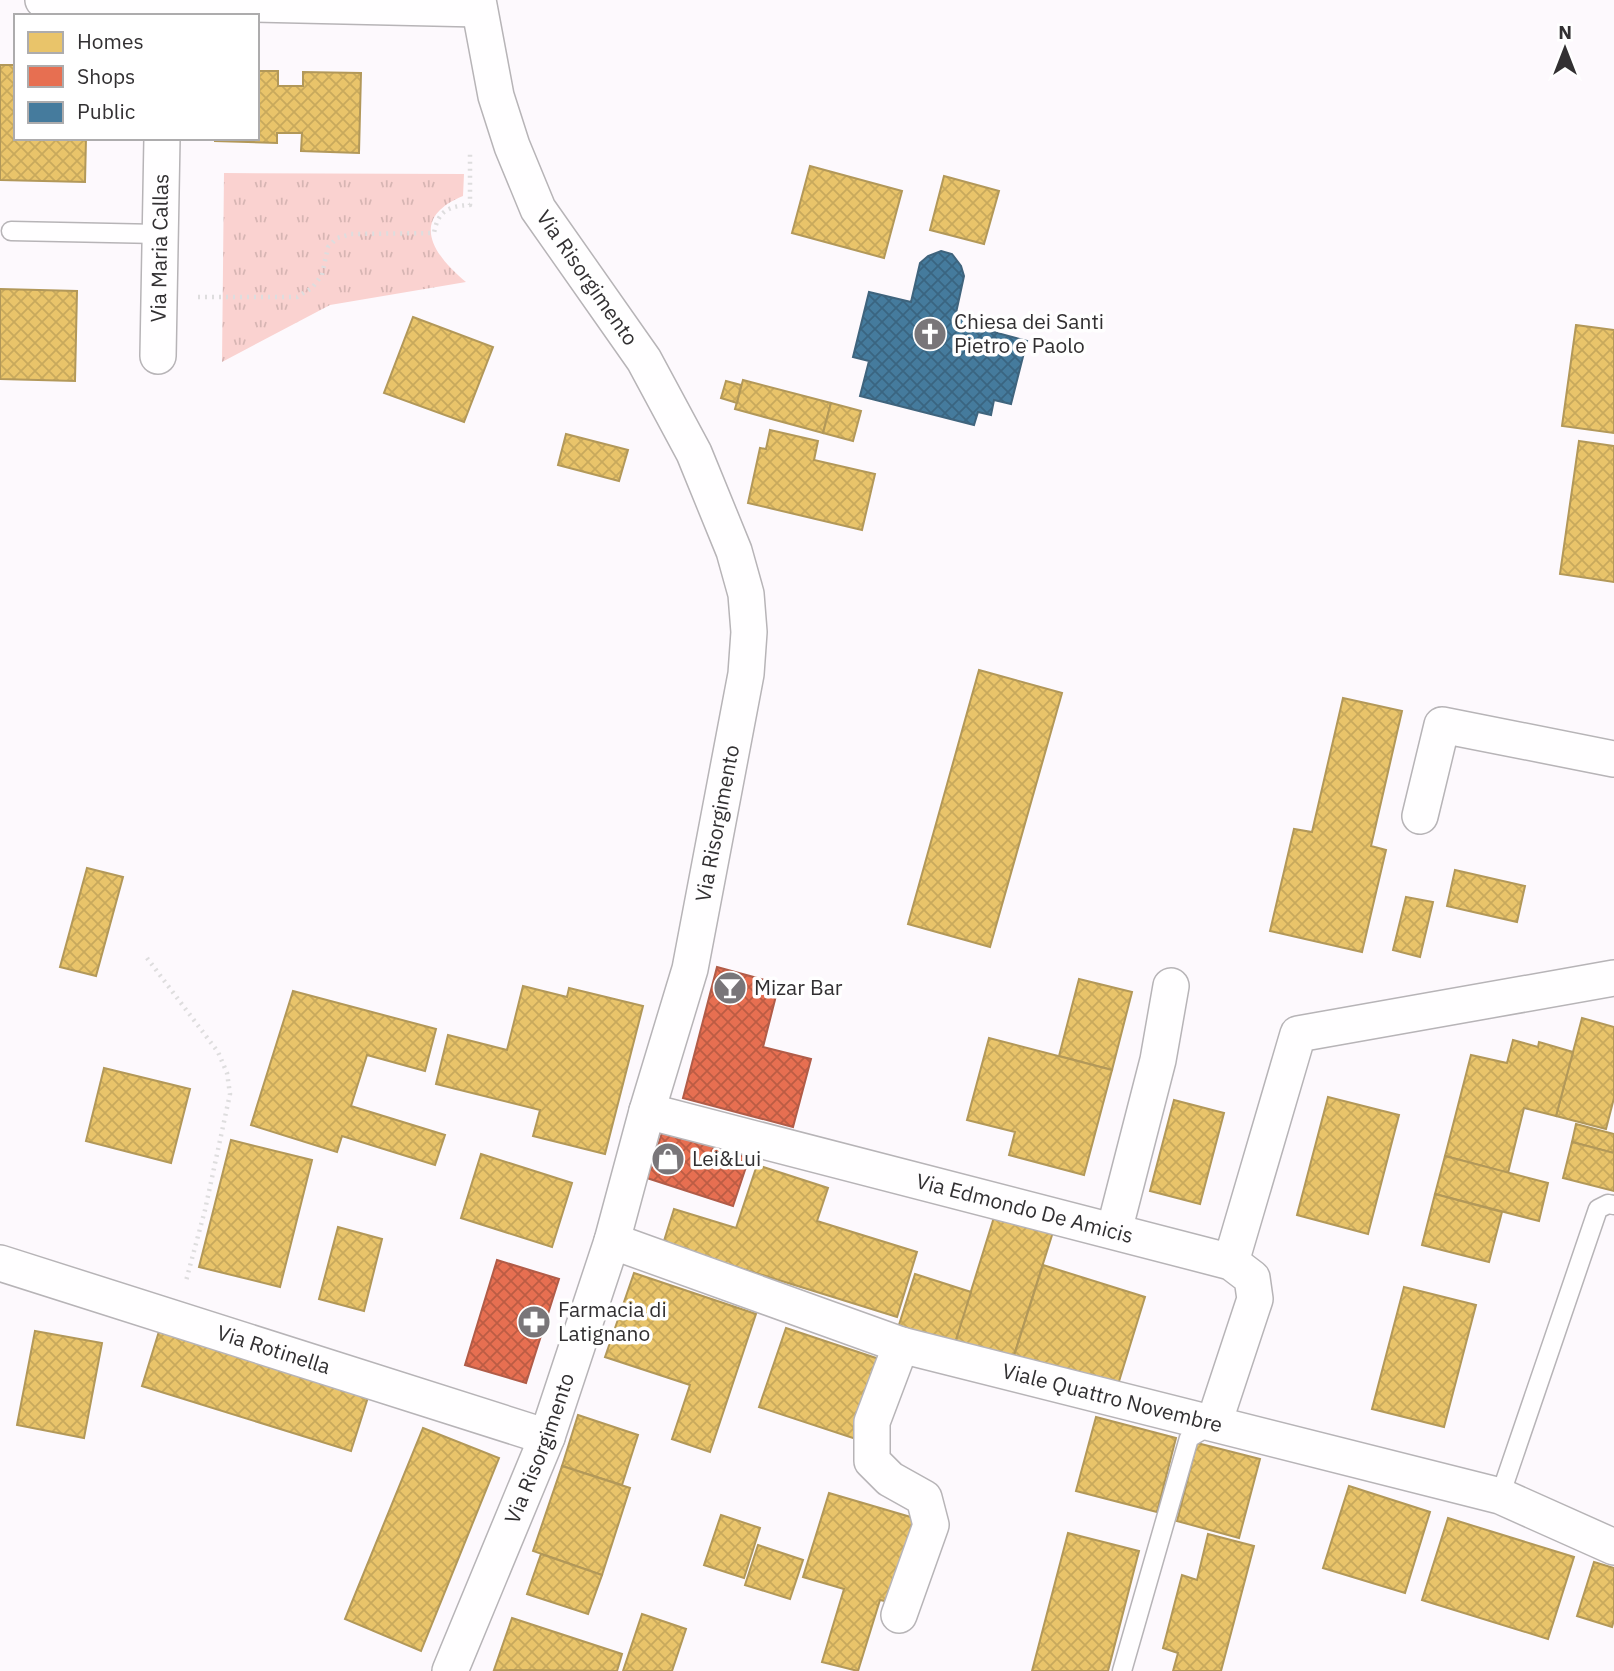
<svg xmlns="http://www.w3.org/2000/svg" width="1614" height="1671" viewBox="0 0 1614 1671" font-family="'IBM Plex Sans',sans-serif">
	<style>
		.grass { fill: url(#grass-tufts) }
		.homes { fill: url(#homes-cross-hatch); stroke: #b29859; stroke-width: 2 }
		.shops { fill: url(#shops-cross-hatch); stroke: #b15c48; stroke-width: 2 }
		.public { fill: url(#public-cross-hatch); stroke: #3f647d; stroke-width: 2 }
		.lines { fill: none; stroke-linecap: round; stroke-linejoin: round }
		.lane-casing { stroke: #b7b4b7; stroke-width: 21 }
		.street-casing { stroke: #b7b4b7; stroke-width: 38 }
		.path { stroke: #deddde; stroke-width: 4.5; stroke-dasharray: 2 5; stroke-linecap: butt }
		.lane { stroke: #fffeff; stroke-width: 18 }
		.street { stroke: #fffeff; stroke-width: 35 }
		.labels { text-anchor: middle; stroke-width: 7; stroke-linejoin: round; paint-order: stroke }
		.street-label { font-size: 21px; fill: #323032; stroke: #fff }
		.poi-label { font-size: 21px; fill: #323032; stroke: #fff; text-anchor: start }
	</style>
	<defs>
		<pattern id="grass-tufts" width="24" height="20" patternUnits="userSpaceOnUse" patternTransform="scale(1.75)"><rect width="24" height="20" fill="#fad2d0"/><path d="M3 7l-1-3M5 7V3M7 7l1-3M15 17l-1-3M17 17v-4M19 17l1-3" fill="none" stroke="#d7b5b3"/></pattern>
		<pattern id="homes-cross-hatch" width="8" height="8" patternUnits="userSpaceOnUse" patternTransform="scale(1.75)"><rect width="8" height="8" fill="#e9c46a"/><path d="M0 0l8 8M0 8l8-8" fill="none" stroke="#c8a95c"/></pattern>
		<pattern id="shops-cross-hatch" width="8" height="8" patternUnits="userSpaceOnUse" patternTransform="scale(1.75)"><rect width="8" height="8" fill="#e76f51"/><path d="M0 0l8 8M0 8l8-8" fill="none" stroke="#bc5c44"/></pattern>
		<pattern id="public-cross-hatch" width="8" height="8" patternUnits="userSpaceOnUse" patternTransform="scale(1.75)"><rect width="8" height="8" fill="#457b9d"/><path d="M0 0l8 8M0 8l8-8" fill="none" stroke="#3a6581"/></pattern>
	</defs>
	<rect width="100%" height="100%" fill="#fdf9fd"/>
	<!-- grass -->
	<path class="grass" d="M224,173l240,1 -1,22c-54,22 -31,58 3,86l-136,23 -108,57z"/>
	<!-- homes -->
	<g class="homes">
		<polygon points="0,65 16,65 16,138 86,138 85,182 0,180"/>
		<polygon points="257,71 278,71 278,86 303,86 303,72 361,73 359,153 301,151 302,133 277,133 277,143 215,141 215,138 257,138"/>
		<polygon points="810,166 902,191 884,258 792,233"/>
		<polygon points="944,176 999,191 984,244 930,230"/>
		<polygon points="0,289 77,291 75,381 0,379"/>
		<polygon points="413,317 493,347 464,422 384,393"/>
		<polygon points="1576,325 1614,330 1614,433 1562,426"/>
		<polygon points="743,380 831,403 823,433 735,409"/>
		<polygon points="726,381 741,385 737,403 721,398"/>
		<polygon points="831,403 861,411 853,441 823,433"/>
		<polygon points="770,430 818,441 814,460 875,474 862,530 748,503 760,448 766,449"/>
		<polygon points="566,434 628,450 619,481 558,465"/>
		<polygon points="1579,441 1614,446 1614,582 1560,574"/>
		<polygon points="979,670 1062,693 990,947 908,924"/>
		<polygon points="1343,698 1402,711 1371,846 1386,850 1362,952 1270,931 1294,829 1312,832"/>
		<polygon points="87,868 123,877 96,976 60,967"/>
		<polygon points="1455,870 1525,886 1517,922 1447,906"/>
		<polygon points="1406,897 1433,902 1420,957 1393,950"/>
		<polygon points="1079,979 1132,992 1112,1070 1059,1056"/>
		<polygon points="523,986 567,997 569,988 643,1006 605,1154 533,1136 540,1110 436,1084 448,1035 507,1050"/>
		<polygon points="293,991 436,1029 425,1071 367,1055 351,1106 445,1135 435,1165 342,1136 337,1152 251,1125"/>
		<polygon points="1582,1018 1614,1027 1614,1098 1606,1129 1556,1116"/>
		<polygon points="989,1038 1112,1070 1084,1175 1009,1155 1015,1132 967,1120"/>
		<polygon points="1513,1040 1538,1047 1539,1042 1573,1052 1556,1116 1524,1108 1508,1173 1445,1156 1471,1055 1507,1063"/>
		<polygon points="104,1068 190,1089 171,1163 86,1141"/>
		<polygon points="1328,1097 1399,1115 1368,1234 1297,1215"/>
		<polygon points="1174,1100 1224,1113 1200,1204 1150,1191"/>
		<polygon points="1576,1124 1614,1134 1614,1153 1572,1142"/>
		<polygon points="231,1140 312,1160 280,1287 199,1267"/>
		<polygon points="1572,1142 1614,1153 1614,1191 1563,1178"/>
		<polygon points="481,1154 572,1183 552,1247 461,1218"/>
		<polygon points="1445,1156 1548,1183 1539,1221 1435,1194"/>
		<polygon points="757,1165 828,1188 817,1221 917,1252 897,1317 663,1244 674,1209 736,1228"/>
		<polygon points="1435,1194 1502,1212 1489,1262 1422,1245"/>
		<polygon points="995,1214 1053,1232 1011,1365 953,1349"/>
		<polygon points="338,1227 382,1239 364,1311 319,1299"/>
		<polygon points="1043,1265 1145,1297 1116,1391 1011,1365"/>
		<polygon points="634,1273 756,1314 710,1452 672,1439 690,1385 605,1357"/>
		<polygon points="915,1274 971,1292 953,1349 897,1331"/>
		<polygon points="1404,1287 1476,1305 1444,1427 1372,1409"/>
		<polygon points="161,1325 370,1391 351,1451 142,1386"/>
		<polygon points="786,1328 882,1360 856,1439 759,1407"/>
		<polygon points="35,1331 102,1343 84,1438 17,1425"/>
		<polygon points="578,1415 638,1435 622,1485 562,1466"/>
		<polygon points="1096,1417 1176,1438 1157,1512 1076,1491"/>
		<polygon points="423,1428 499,1458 421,1651 345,1619"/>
		<polygon points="1197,1443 1260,1459 1239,1538 1177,1521"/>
		<polygon points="562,1466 630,1488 602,1575 533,1551"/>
		<polygon points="1349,1486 1430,1512 1405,1593 1323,1568"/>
		<polygon points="829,1493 914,1518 889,1602 880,1600 858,1671 822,1662 844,1589 803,1577"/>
		<polygon points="721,1515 760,1528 744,1578 704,1565"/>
		<polygon points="1448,1518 1574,1557 1548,1639 1422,1600"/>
		<polygon points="1068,1533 1139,1551 1108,1671 1032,1671"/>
		<polygon points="1208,1534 1254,1546 1221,1671 1173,1671 1178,1653 1163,1648 1182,1575 1197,1580"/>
		<polygon points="758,1545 803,1560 790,1599 745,1585"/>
		<polygon points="541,1554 602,1575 588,1614 527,1594"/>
		<polygon points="1594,1562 1614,1568 1614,1620 1612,1627 1577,1616"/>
		<polygon points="642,1614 686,1629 672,1671 623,1671"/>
		<polygon points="512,1618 622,1654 617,1671 494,1670"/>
	</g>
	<!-- shops -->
	<g class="shops">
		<polygon points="717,967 779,984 763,1047 811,1059 793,1127 683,1098"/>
		<polygon points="663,1130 749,1158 733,1206 647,1178"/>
		<polygon points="497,1260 559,1279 526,1383 465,1365"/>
	</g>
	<!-- public -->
	<polygon class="public" points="941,251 952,254 961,266 964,276 956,313 978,318 975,327 1027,341 1011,404 994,400 991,415 978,412 974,425 860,396 869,361 853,357 869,292 911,302 920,263 928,256"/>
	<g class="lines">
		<defs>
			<g id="lane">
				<polyline points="11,231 159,234"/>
				<polyline points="1500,1496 1598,1209 1608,1204 1614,1205"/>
				<polyline points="1122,1671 1189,1438 1211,1425"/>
			</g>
			<g id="street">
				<polyline points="43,0 58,2 165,2 479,9"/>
				<path id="s1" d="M158,356l4,-218"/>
				<polyline points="1420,816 1442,725 1614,759"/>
				<path id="s2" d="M647,1111l584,151 21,16 3,21 -41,124"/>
				<polyline points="1114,1231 1158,1060 1171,986"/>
				<path id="s3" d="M612,1241l289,104 599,151 114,51"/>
				<polyline points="1231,1262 1298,1034 1614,978"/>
				<path id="s4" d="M0,1263l547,174"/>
				<polyline points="899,1615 931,1525 924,1498 890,1479 872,1461 872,1422 901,1345"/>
				<path id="s5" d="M450,1671l97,-234 65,-196 35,-130 43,-142 56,-295 3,-42 -3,-38 -12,-43 -40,-98 -50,-93 -106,-151 -26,-63 -16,-50 -18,-96"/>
			</g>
		</defs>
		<!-- lane casing -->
		<use href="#lane" class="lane-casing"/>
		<!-- street casing -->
		<use href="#street" class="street-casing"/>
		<!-- path -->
		<g class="path">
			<path d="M198,297h99l15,-9 10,-13 6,-28 9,-9 14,-4 83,-1c4,-22 14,-27 36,-28v-52"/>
			<polyline points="147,958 218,1052 227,1073 230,1094 205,1210 186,1281"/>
		</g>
		<!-- lane -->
		<use href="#lane" class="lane"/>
		<!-- street -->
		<use href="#street" class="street"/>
	</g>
	<!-- icons -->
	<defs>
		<symbol id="church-disc" viewBox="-11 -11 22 22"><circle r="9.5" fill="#797679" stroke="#fff"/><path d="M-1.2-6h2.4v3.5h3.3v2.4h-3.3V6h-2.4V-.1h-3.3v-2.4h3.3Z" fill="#fff"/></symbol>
		<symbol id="bar-disc" viewBox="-11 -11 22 22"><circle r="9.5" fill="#797679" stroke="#fff"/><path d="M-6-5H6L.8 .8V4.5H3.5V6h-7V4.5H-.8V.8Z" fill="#fff"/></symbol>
		<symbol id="shop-disc" viewBox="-11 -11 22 22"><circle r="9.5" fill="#797679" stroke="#fff"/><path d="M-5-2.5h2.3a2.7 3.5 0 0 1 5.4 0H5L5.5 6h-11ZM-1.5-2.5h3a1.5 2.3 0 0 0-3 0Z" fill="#fff"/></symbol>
		<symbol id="pharmacy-disc" viewBox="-11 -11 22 22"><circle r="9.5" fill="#797679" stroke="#fff"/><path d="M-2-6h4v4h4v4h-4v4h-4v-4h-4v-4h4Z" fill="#fff"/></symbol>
	</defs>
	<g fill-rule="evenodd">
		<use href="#church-disc" x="911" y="315" width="38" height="38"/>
		<use href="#bar-disc" x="711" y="969" width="38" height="38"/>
		<use href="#shop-disc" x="649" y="1140" width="38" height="38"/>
		<use href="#pharmacy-disc" x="515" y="1303" width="38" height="38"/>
	</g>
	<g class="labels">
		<!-- street labels -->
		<g class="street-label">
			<text dy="7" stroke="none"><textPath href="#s1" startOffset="108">Via Maria Callas</textPath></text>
			<text transform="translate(587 278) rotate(55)" y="7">Via Risorgimento</text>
			<text dy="7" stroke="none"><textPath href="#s5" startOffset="891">Via Risorgimento</textPath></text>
			<text dy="7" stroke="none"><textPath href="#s2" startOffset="390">Via Edmondo De Amicis</textPath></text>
			<text dy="7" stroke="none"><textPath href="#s4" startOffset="287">Via Rotinella</textPath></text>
			<text dy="7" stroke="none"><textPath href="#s3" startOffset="525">Viale Quattro Novembre</textPath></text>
			<text dy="7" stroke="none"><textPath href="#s5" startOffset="240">Via Risorgimento</textPath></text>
		</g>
		<!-- poi labels -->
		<g class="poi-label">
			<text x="954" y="329">Chiesa dei Santi<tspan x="954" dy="24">Pietro e Paolo</tspan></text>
			<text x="754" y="995">Mizar Bar</text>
			<text x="692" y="1166">Lei&amp;Lui</text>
			<text x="558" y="1317">Farmacia di<tspan x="558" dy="24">Latignano</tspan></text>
		</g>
	</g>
	<!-- legend -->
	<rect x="14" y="14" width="245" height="126" fill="#ffffff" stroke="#adacad" stroke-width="2"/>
	<rect x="28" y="32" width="35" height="21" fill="#e9c46a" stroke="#adacad" stroke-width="2"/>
	<text x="77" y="49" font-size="21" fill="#323032">Homes</text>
	<rect x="28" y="66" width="35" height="21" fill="#e76f51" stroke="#adacad" stroke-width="2"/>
	<text x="77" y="84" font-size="21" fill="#323032">Shops</text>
	<rect x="28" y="102" width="35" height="21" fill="#457b9d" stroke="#adacad" stroke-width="2"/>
	<text x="77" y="119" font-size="21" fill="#323032">Public</text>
	<!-- north arrow -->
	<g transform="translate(1565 49)" stroke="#ffffff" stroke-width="5" paint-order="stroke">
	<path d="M0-5L12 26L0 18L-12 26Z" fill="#323032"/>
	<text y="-10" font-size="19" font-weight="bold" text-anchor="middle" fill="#323032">N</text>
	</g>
</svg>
